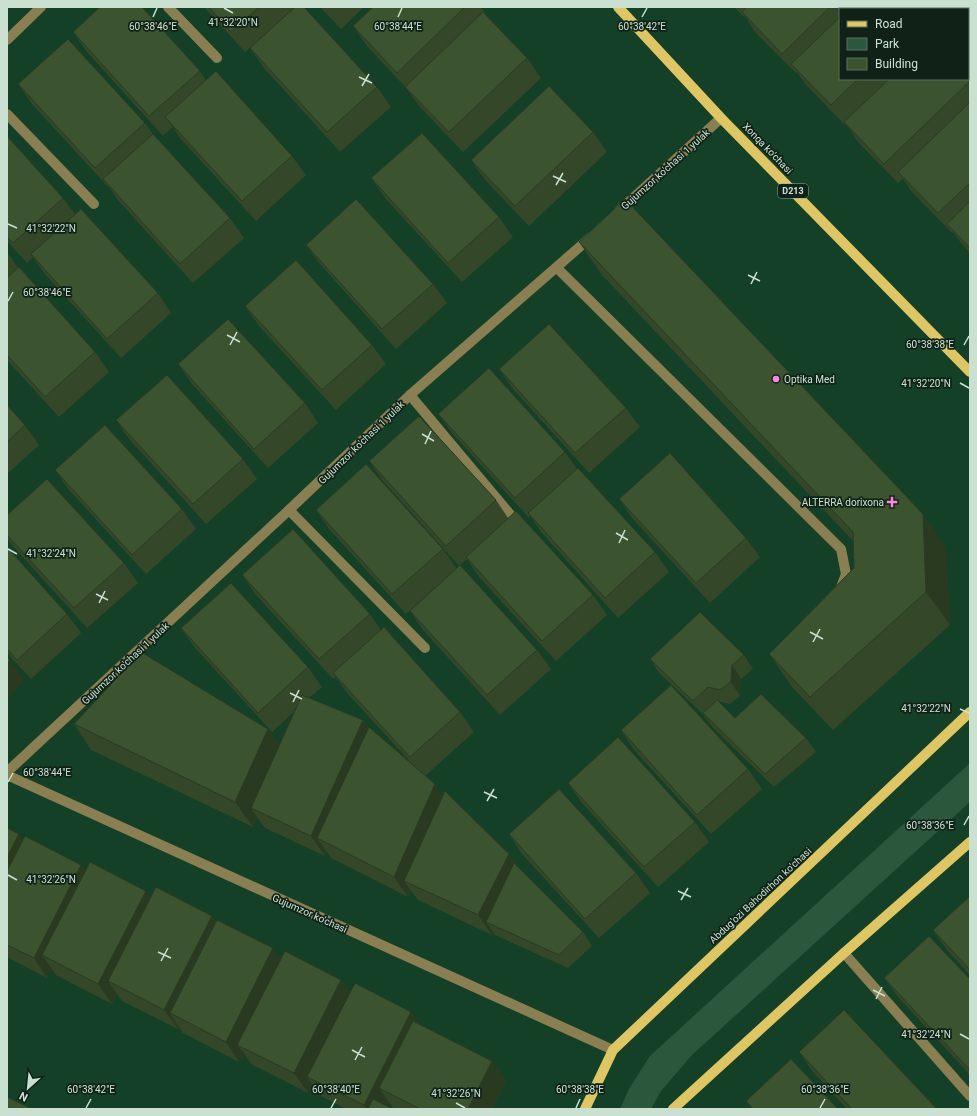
<svg xmlns="http://www.w3.org/2000/svg" width="977" height="1116" viewBox="0 0 977 1116" font-family="Roboto,sans-serif">
	<style>
		.green { fill: #2b583c }
		.lines { fill: none; stroke-linecap: round; stroke-linejoin: round }
		.minor { stroke: #8a7f52; stroke-width: 10 }
		.major { stroke: #dfc665; stroke-width: 10 }
		.wall { fill: #344728 }
		.shaded-wall { fill: #2a3a21 }
		.building { fill: #3c532f; stroke: #2a3a21 }
		.ticks { fill: none; stroke: #cae1d1; stroke-width: 1.5 }
		.poi-dot { fill: #fc86e4; stroke: #102217; stroke-width: 1.5 }
		.labels { text-anchor: middle; stroke-width: 3.5; stroke-linejoin: round; paint-order: stroke }
		.shield { fill: #102217; stroke: #92a899; stroke-width: 1 }
		.shield-label { font-size: 9px; font-weight: bold; fill: #cae1d1 }
		.street-label { font-size: 10px; fill: #cae1d1; stroke: #102217 }
		.poi-label { font-size: 10px; fill: #cae1d1; stroke: #102217; text-anchor: start }
		.ticks-label { font-size: 10px; text-anchor: middle; fill: #cae1d1; stroke: #102217; stroke-width: 3.5; stroke-linejoin: round; paint-order: stroke }
	</style>
	<rect width="100%" height="100%" fill="#144027"/>
	<!-- green -->
	<polygon class="green" points="970,763 970,802 692,1055 661,1091 651,1109 620,1109 629,1089 650,1056"/>
	<g class="lines">
		<!-- minor -->
		<g class="minor">
			<polyline points="168,7 217,58"/>
			<polyline points="7,40 41,7"/>
			<polyline points="7,114 94,204"/>
			<polyline points="619,211 721,118"/>
			<polyline points="557,268 841,549 846,574 840,590"/>
			<polyline points="410,395 519,525"/>
			<polyline points="289,510 425,648"/>
			<polyline points="7,772 289,510 410,395 591,237"/>
			<polyline points="7,775 613,1050"/>
			<polyline points="844,953 970,1096"/>
		</g>
		<!-- major -->
		<g class="major">
			<polyline points="618,7 721,118 970,372"/>
			<polyline points="585,1109 613,1050 970,712"/>
			<polyline points="673,1109 844,953 970,842"/>
		</g>
	</g>
	<!-- wall -->
	<g class="wall">
		<polygon points="204,7 295,7 245,52"/>
		<polygon points="320,7 364,7 341,29"/>
		<polygon points="373,7 481,7 487,16 527,58 541,78 463,152 419,106 406,88 367,46 353,26"/>
		<polygon points="734,7 910,7 912,9 840,9 840,79 968,79 970,72 970,253 961,243 953,232 952,233 911,191 903,179 898,183 858,142 846,124 845,125 805,84 797,72 796,73 755,32 745,16 744,17"/>
		<polygon points="923,7 970,7 970,55 968,53 968,9 925,9"/>
		<polygon points="73,32 200,71 206,80 292,156 306,175 256,221 179,137 173,127 163,136 87,52"/>
		<polygon points="250,48 377,87 391,107 340,152 264,68"/>
		<polygon points="18,84 145,123 153,134 230,218 244,238 193,283 117,199 109,187 109,188 32,104"/>
		<polygon points="593,132 607,152 529,226 485,180 471,160"/>
		<polygon points="7,136 63,198 75,214 158,293 171,313 121,358 45,274 33,257 27,263 7,241"/>
		<polygon points="371,178 499,217 513,237 462,282 385,198"/>
		<polygon points="579,242 946,547 950,625 833,730 792,687 769,654 854,568 853,541 602,275"/>
		<polygon points="306,245 433,284 447,303 396,349 320,264"/>
		<polygon points="7,252 18,268 95,352 109,372 59,417 7,360"/>
		<polygon points="245,306 372,345 386,364 336,410 259,326"/>
		<polygon points="178,364 305,403 318,423 268,468 192,384"/>
		<polygon points="499,369 626,408 640,427 589,473 513,389"/>
		<polygon points="7,405 25,425 39,445 7,474"/>
		<polygon points="438,414 565,452 577,469 655,552 669,572 618,618 542,533 530,516 529,518 452,433"/>
		<polygon points="116,420 243,459 257,479 206,524 130,440"/>
		<polygon points="369,461 496,500 508,518 593,595 607,615 556,661 479,577 467,559 460,565 537,650 551,669 500,715 424,631 410,611 428,595 406,614 330,530 316,510 443,549 457,569 459,566 383,481"/>
		<polygon points="55,470 182,509 196,529 146,574 69,490"/>
		<polygon points="619,499 746,538 760,557 710,603 633,519"/>
		<polygon points="7,515 124,563 138,583 87,628 11,544 7,538"/>
		<polygon points="7,547 67,614 81,633 31,679 7,653"/>
		<polygon points="242,575 370,614 381,630 460,712 474,732 425,776 443,796 509,854 515,864 583,932 592,946 568,968 495,935 493,932 492,935 418,900 411,891 408,897 331,858 327,852 325,856 265,828 257,817 253,827 91,750 74,724 268,729 279,745 294,712 272,732 195,648 181,628 308,667 322,687 309,698 363,720 369,728 413,765 347,693 336,677 333,679 256,595"/>
		<polygon points="744,655 753,669 741,679 740,696 730,704 717,701 735,718 806,738 816,752 774,787 712,727 703,714 659,673 650,659"/>
		<polygon points="621,730 748,769 762,789 711,834 634,750"/>
		<polygon points="568,783 695,822 709,842 658,887 582,803"/>
		<polygon points="7,828 23,840 85,870 146,891 150,897 216,922 281,959 341,980 350,992 420,1025 492,1061 506,1081 492,1109 395,1109 393,1108 389,1102 387,1106 393,1109 346,1109 321,1096 312,1084 308,1093 251,1064 244,1053 239,1062 183,1033 179,1027 178,1029 122,1001 117,994 112,1004 56,975 52,969 47,978 7,957"/>
		<polygon points="509,834 636,873 650,893 599,938 522,854"/>
		<polygon points="970,896 970,975 947,950 933,930"/>
		<polygon points="884,978 970,979 970,1075 898,997"/>
		<polygon points="844,1010 937,1109 847,1109 813,1072 799,1052"/>
	</g>
	<!-- shaded-wall -->
	<g class="shaded-wall">
		<polygon points="923,514 946,547 950,625 926,592"/>
		<polygon points="10,660 24,680 7,701 7,665"/>
		<polygon points="732,665 741,679 740,696 731,682"/>
		<polygon points="363,720 377,740 317,838 327,852 325,856 311,836"/>
		<polygon points="268,729 286,754 251,808 257,817 253,827 235,802"/>
		<polygon points="435,784 448,804 404,881 411,891 408,897 394,877"/>
		<polygon points="19,834 33,854 7,904 7,857"/>
		<polygon points="509,854 523,874 486,922 493,932 492,935 478,915"/>
		<polygon points="81,865 95,884 42,955 52,969 47,978 34,958"/>
		<polygon points="146,891 160,910 108,981 117,994 112,1004 98,984"/>
		<polygon points="212,916 226,936 170,1013 179,1027 178,1029 164,1010"/>
		<polygon points="273,948 287,968 237,1045 244,1053 239,1062 226,1042"/>
		<polygon points="341,980 355,999 307,1077 312,1084 308,1093 294,1073"/>
		<polygon points="411,1012 425,1032 379,1088 389,1102 386,1109 366,1109 364,1105"/>
		<polygon points="492,1061 506,1081 492,1109 468,1109"/>
	</g>
	<!-- building -->
	<g class="building">
		<polygon points="100,7 142,7 200,71 149,116 73,32"/>
		<polygon points="209,7 259,7 231,32"/>
		<polygon points="295,7 304,7 377,87 327,132 250,48"/>
		<polygon points="373,7 465,7 397,73 353,26"/>
		<polygon points="747,7 830,7 782,54 742,12"/>
		<polygon points="850,7 910,7 912,9 848,9"/>
		<polygon points="928,7 937,7 934,9 930,9"/>
		<polygon points="965,7 970,7 970,50 968,48 968,9 963,9"/>
		<polygon points="483,12 527,58 449,132 405,87"/>
		<polygon points="840,17 840,79 858,79 831,105 791,64"/>
		<polygon points="68,39 145,123 95,168 18,84"/>
		<polygon points="968,70 970,72 970,81 884,164 844,122 889,79 968,79"/>
		<polygon points="216,71 292,156 242,201 165,117"/>
		<polygon points="549,86 593,132 515,206 471,160"/>
		<polygon points="970,102 970,183 938,213 898,172"/>
		<polygon points="422,133 499,217 448,263 371,178"/>
		<polygon points="153,134 230,218 180,264 103,179"/>
		<polygon points="7,136 63,198 13,243 7,237"/>
		<polygon points="356,199 433,284 382,329 306,245"/>
		<polygon points="625,199 923,514 926,592 810,697 769,654 854,568 853,532 579,242"/>
		<polygon points="970,201 970,248 947,224"/>
		<polygon points="81,209 158,293 107,339 31,254"/>
		<polygon points="296,260 372,345 322,390 245,306"/>
		<polygon points="19,267 95,352 45,397 7,355 7,278"/>
		<polygon points="228,319 305,403 254,449 178,364"/>
		<polygon points="549,324 626,408 575,453 499,369"/>
		<polygon points="489,368 565,452 515,498 438,414"/>
		<polygon points="167,375 243,459 193,504 116,420"/>
		<polygon points="7,405 25,425 7,442"/>
		<polygon points="419,416 496,500 446,546 369,461"/>
		<polygon points="105,425 182,509 132,555 55,470"/>
		<polygon points="670,453 746,538 696,583 619,499"/>
		<polygon points="366,464 443,549 392,594 316,510"/>
		<polygon points="578,468 655,552 605,598 528,513"/>
		<polygon points="47,479 124,563 74,608 7,535 7,515"/>
		<polygon points="516,511 593,595 542,641 466,557"/>
		<polygon points="293,529 370,614 319,659 242,575"/>
		<polygon points="7,547 67,614 17,660 7,649"/>
		<polygon points="460,565 537,650 487,695 410,611"/>
		<polygon points="231,583 308,667 258,713 181,628"/>
		<polygon points="700,612 744,655 732,665 731,682 720,690 708,687 693,701 650,659"/>
		<polygon points="384,627 460,712 410,757 333,673"/>
		<polygon points="141,652 268,729 235,802 74,724"/>
		<polygon points="7,657 10,660 7,665"/>
		<polygon points="671,685 748,769 697,815 621,730"/>
		<polygon points="761,694 806,738 765,774 703,713 717,700 735,718"/>
		<polygon points="302,695 363,720 311,836 251,808"/>
		<polygon points="369,727 435,784 394,877 317,838"/>
		<polygon points="618,737 695,822 644,867 568,783"/>
		<polygon points="559,789 636,873 585,919 509,834"/>
		<polygon points="445,791 509,854 478,915 404,881"/>
		<polygon points="7,828 19,834 7,857"/>
		<polygon points="25,836 81,865 34,958 7,945 7,871"/>
		<polygon points="90,862 146,891 98,984 42,955"/>
		<polygon points="514,863 583,932 559,955 486,922"/>
		<polygon points="156,887 212,916 164,1010 108,981"/>
		<polygon points="970,896 970,970 933,930"/>
		<polygon points="217,920 273,948 226,1042 170,1013"/>
		<polygon points="929,936 970,979 970,1070 884,978"/>
		<polygon points="285,951 341,980 294,1073 237,1045"/>
		<polygon points="355,983 411,1012 364,1105 307,1077"/>
		<polygon points="844,1010 936,1108 935,1109 852,1109 799,1052"/>
		<polygon points="413,1021 492,1061 468,1109 420,1109 379,1088"/>
		<polygon points="791,1059 838,1109 753,1109 746,1101"/>
		<polygon points="7,1097 32,1109 7,1109"/>
		<polygon points="373,1099 393,1109 368,1109"/>
	</g>
	<!-- ticks -->
	<path class="ticks" d="M224,8l9,5M153,17l4,-9M398,17l4,-9M642,17l5,-9M359,77l13,6M362,86l7,-12M553,176l13,6M556,185l7,-12M8,224l9,4M748,275l12,6M751,284l6,-12M8,301l5,-9M227,335l13,7M230,345l7,-13M964,345l5,-9M960,383l9,5M422,434l12,7M425,444l6,-13M616,533l12,7M619,543l6,-13M8,549l9,5M96,594l12,6M99,603l6,-12M810,632l13,7M813,642l7,-13M290,693l12,6M293,702l6,-12M960,709l9,4M8,782l5,-9M484,792l13,6M487,801l7,-12M964,825l5,-9M8,875l9,5M678,891l13,6M681,900l7,-12M158,952l13,6M161,961l7,-13M873,990l12,6M876,999l6,-12M960,1034l9,5M352,1050l13,7M355,1060l7,-13M456,1103l9,5M86,1108l5,-9M331,1108l5,-9M576,1108l4,-9M820,1108l5,-9"/>
	<!-- markers -->
	<g class="poi-dot">
		<circle cx="776" cy="379" r="4"/>
		<path d="M890 496h4v4h4v4h-4v4h-4v-4h-4v-4h4z"/>
	</g>
	<g class="labels">
		<!-- shield labels -->
		<rect class="shield" x="778" y="184" width="30" height="14" rx="3"/>
		<g class="shield-label">
			<text x="793" y="194">D213</text>
		</g>
		<!-- street labels -->
		<g class="street-label">
			<text transform="translate(768 148) rotate(46)" y="4">Xonqa ko'chasi</text>
			<text transform="translate(665 169) rotate(-42)" y="4">Gujumzor ko'chasi 1 yulak</text>
			<text transform="translate(361 442) rotate(-44)" y="4">Gujumzor ko'chasi 1 yulak</text>
			<text transform="translate(125 663) rotate(-43)" y="4">Gujumzor ko'chasi 1 yulak</text>
			<text transform="translate(760 895) rotate(-43)" y="4">Abdug’ozi Bahodirhon ko’chasi</text>
			<text transform="translate(310 913) rotate(24)" y="4">Gujumzor ko'chasi</text>
		</g>
		<!-- poi labels -->
		<g class="poi-label">
			<text x="784" y="383">Optika Med</text>
			<text x="884" y="506" text-anchor="end">ALTERRA dorixona</text>
		</g>
	</g>
	<g class="ticks-label">
		<text x="233" y="26">41°32'20"N</text>
		<text x="153" y="30">60°38'46"E</text>
		<text x="398" y="30">60°38'44"E</text>
		<text x="642" y="30">60°38'42"E</text>
		<text x="51" y="232">41°32'22"N</text>
		<text x="47" y="296">60°38'46"E</text>
		<text x="930" y="348">60°38'38"E</text>
		<text x="926" y="387">41°32'20"N</text>
		<text x="51" y="557">41°32'24"N</text>
		<text x="926" y="712">41°32'22"N</text>
		<text x="47" y="776">60°38'44"E</text>
		<text x="930" y="829">60°38'36"E</text>
		<text x="51" y="883">41°32'26"N</text>
		<text x="926" y="1038">41°32'24"N</text>
		<text x="91" y="1093">60°38'42"E</text>
		<text x="336" y="1093">60°38'40"E</text>
		<text x="580" y="1093">60°38'38"E</text>
		<text x="825" y="1093">60°38'36"E</text>
		<text x="456" y="1097">41°32'26"N</text>
	</g>
	<!-- border -->
	<rect width="977" height="1116" fill="none" stroke="#cae1d1" stroke-width="16"/>
	<!-- legend -->
	<rect x="839" y="8" width="130" height="72" fill="#102217" stroke="#5a6e61"/>
	<rect x="847" y="21" width="20" height="6" fill="#dfc665" stroke="#5a6e61"/>
	<text x="875" y="28" font-size="12" fill="#cae1d1">Road</text>
	<rect x="847" y="38" width="20" height="12" fill="#2b583c" stroke="#5a6e61"/>
	<text x="875" y="48" font-size="12" fill="#cae1d1">Park</text>
	<rect x="847" y="58" width="20" height="12" fill="#3c532f" stroke="#5a6e61"/>
	<text x="875" y="68" font-size="12" fill="#cae1d1">Building</text>
	<!-- north arrow -->
	<g transform="translate(28 1088) rotate(207)" stroke="#102217" stroke-width="3" paint-order="stroke">
	<path d="M0-3L7 15L0 10L-7 15Z" fill="#cae1d1"/>
	<text y="-6" font-size="11" font-weight="bold" text-anchor="middle" fill="#cae1d1">N</text>
	</g>
</svg>
